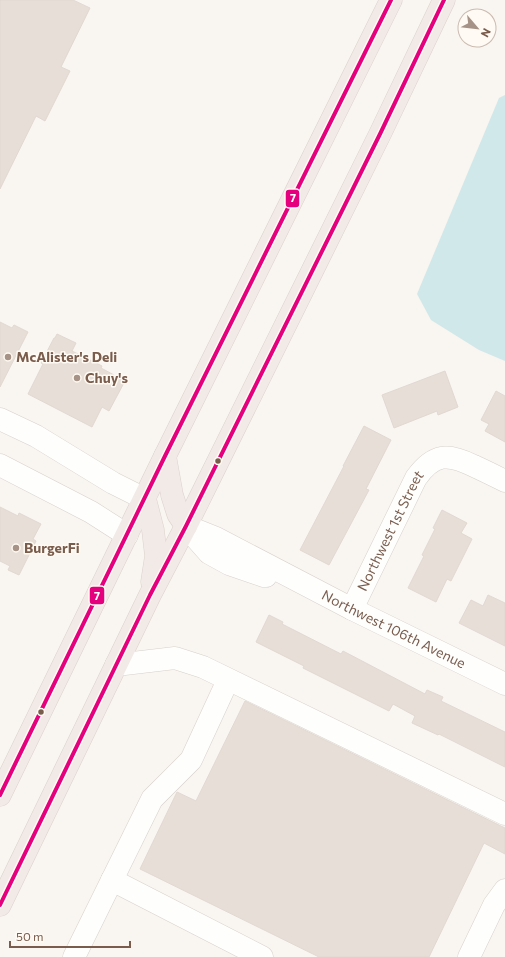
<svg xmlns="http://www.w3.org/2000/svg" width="505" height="957" viewBox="0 0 505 957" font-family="Commissioner,sans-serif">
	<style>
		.water { fill: #d0e8ea }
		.building { fill: #e6ded7; stroke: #e2d8d2 }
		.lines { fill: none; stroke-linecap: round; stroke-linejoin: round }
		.minor-casing { stroke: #d7d1cb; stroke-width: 23 }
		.highway-casing { stroke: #dad1cc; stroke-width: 23 }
		.minor { stroke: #fefefd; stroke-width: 22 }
		.highway { stroke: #f2eae7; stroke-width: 22 }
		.bus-1-casing { stroke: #fffaf3; stroke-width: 7 }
		.bus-1 { stroke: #e5007d; stroke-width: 4 }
		.poi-dot { fill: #a69286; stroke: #fffaf3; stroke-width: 1.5 }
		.bus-dot { fill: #7a5c4d; stroke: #fffaf3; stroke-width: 1.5 }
		.labels { text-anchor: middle; stroke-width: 3; stroke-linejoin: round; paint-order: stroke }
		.poi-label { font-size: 14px; font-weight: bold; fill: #7a5c4d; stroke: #fffaf3; text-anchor: start }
		.street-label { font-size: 14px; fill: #7a5c4d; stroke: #fffaf3 }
		.line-badge { stroke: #fffaf3; stroke-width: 1.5 }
		.badge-label { font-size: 11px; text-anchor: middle; font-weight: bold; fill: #fff }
	</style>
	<rect width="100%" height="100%" fill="#f9f5f0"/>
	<!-- water -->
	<polygon class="water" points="505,95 505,361 479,350 431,320 417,294 499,98"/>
	<!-- building -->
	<g class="building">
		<polygon points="0,0 73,0 90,8 61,67 70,71 45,121 36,116 0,189"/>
		<polygon points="0,322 12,328 14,325 28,332 0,387"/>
		<polygon points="57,334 76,343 72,351 102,366 101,368 114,375 114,376 125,381 109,411 102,407 92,427 28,394 43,364 41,363 54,338 55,338"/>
		<polygon points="445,371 458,407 438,415 437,411 394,428 382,395"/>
		<polygon points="496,391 505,396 505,442 485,431 489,424 481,420"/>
		<polygon points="364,426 391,440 366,489 369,490 329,565 300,550 344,466 343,466"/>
		<polygon points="0,507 18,516 19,513 41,524 33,539 36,541 19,575 8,570 10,566 0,561"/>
		<polygon points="442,510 467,523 461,533 472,539 451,581 447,579 436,602 408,588 424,556 422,555 435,529 433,528"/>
		<polygon points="488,595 505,603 505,646 459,623 471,600 483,606"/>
		<polygon points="269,615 283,622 282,624 341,654 343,651 425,694 427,690 443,697 441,701 505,732 505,767 439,734 438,735 412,723 415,716 393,704 389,711 303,668 304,666 256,642"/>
		<polygon points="245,701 505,828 505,854 484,843 429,957 319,957 140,869 177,792 196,801"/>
	</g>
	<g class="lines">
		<defs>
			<g id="minor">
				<polyline points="0,419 36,436 113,483 145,499"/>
				<polyline points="0,465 91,512 127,535"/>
				<path id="s1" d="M186,526l30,12 136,71 153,75"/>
				<polyline points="187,528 209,553 229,564 264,576 266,576"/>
				<path id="s2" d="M352,609l64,-131c18,-25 32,-25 58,-12 11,5 21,10 31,15"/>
				<polyline points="116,665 175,658 203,667 505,814"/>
				<polyline points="112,880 262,957"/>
				<polyline points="74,957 152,799 191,760 228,680"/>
				<polyline points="469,957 494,905 505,890"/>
			</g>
			<g id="highway">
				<polyline points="165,456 172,495 178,514 186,526"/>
				<polyline points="145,499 153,530 156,556 152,582"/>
				<polyline points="0,795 165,456 391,0"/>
				<polyline points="0,905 150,595 186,526 380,134 444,0"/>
			</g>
		</defs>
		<!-- minor casing -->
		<use href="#minor" class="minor-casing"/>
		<!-- highway casing -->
		<use href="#highway" class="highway-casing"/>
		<!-- minor -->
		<use href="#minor" class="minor"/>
		<!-- highway -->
		<use href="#highway" class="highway"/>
		<defs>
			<g id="bus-1">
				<polyline points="0,795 165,456 391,0"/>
				<polyline points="0,905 150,595 186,526 380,134 444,0"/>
			</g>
		</defs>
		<!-- bus-1 casing -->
		<use href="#bus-1" class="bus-1-casing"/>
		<!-- bus-1 -->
		<use href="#bus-1" class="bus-1"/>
	</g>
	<!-- markers -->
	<g class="poi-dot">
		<circle cx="8" cy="357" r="4"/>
		<circle cx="77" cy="378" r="4"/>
		<circle cx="16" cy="548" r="4"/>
	</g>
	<g class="bus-dot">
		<circle cx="218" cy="461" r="3.5"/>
		<circle cx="41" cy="712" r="3.5"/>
	</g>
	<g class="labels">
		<!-- poi labels -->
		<g class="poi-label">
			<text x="16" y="362">McAlister's Deli</text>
			<text x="85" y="383">Chuy's</text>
			<text x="24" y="553">BurgerFi</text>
		</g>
		<!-- street labels -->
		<g class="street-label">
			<text dy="5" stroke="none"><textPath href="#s2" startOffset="87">Northwest 1st Street</textPath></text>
			<text dy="5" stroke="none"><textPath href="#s1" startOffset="232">Northwest 106th Avenue</textPath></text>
		</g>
	</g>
	<g class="line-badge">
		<rect x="285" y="189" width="15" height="19" rx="4" fill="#e5007d"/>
		<rect x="89" y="586" width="16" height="19" rx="4" fill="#e5007d"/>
	</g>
	<g class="badge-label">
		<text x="293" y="202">7</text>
		<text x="97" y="600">7</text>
	</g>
	<!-- north arrow -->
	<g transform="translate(477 28) rotate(118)"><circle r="19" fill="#fffaf3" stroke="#cabbb1"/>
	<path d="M0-3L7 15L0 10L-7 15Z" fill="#a69286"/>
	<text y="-6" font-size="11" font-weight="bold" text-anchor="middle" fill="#7a5c4d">N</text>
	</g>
	<!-- scale -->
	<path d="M10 941v6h120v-6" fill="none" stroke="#7a5c4d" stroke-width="2"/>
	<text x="16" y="941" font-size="12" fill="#7a5c4d" stroke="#fffaf3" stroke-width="3" paint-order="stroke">50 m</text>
</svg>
